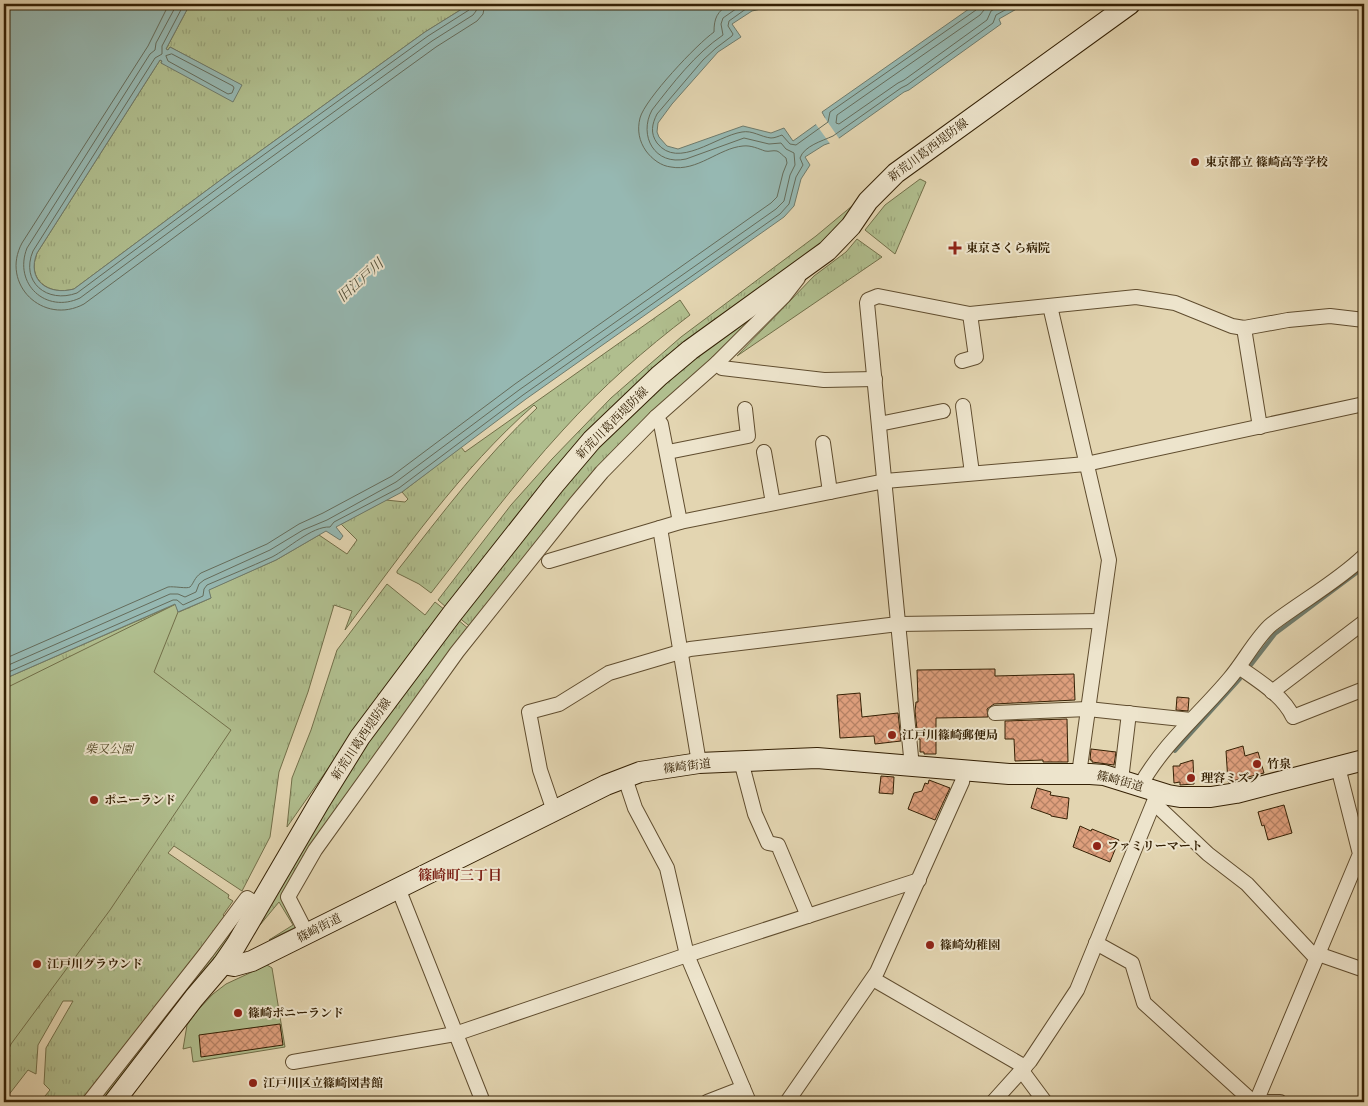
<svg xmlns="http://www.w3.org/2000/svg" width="1368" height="1106" viewBox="0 0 1368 1106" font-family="'Libre Caslon Text','Noto Serif JP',serif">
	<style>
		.grass { fill: url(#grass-tufts); stroke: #726f49 }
		.pitch { fill: #b0be8e; stroke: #726f49 }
		.water { fill: #96b8b2; stroke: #6f7b6c }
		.pier { fill: #e3d5b1 }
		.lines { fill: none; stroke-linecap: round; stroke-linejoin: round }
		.shore { stroke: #656c5b; stroke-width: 1 }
		.stream { stroke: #6f7b6c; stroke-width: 4 }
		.building { fill: url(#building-cross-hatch); stroke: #342004 }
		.street-casing { stroke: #604d2f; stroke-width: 16 }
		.secondary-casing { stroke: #342004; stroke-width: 22 }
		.street { stroke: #ede4cc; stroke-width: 14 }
		.secondary { stroke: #ede4cc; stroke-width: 20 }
		.poi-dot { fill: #8f2418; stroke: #ede4cc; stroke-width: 2 }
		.labels { text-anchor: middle; stroke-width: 4; stroke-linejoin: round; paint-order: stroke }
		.street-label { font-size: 12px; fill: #342004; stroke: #ede4cc }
		.poi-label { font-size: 12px; font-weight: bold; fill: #342004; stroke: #ede4cc; text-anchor: start }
		.park-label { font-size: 12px; font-style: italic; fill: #534826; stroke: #ede4cc }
		.water-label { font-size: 14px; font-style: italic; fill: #514e38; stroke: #ede4cc }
		.neighbourhood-label { font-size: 14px; font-weight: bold; fill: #7a1f14; stroke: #ede4cc }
	</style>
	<defs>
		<pattern id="grass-tufts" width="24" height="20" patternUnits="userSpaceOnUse" patternTransform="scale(1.25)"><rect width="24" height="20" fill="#b0be8e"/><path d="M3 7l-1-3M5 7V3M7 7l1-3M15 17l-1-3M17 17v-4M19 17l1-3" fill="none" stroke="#98a379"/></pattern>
		<pattern id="building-cross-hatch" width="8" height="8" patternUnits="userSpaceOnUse" patternTransform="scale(1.25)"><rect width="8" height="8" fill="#de9f7d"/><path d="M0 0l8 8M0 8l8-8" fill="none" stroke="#b58164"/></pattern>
	</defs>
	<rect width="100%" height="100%" fill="#e3d5b1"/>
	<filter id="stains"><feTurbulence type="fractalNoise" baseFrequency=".004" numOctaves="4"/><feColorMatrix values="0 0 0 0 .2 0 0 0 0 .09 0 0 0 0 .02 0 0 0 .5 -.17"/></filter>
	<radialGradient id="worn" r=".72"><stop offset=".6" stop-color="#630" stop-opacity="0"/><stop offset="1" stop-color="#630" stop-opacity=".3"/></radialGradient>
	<!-- grass -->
	<g class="grass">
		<path d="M190,4h280l-45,28 -195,141 -156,116c-25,7 -48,-9 -37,-36l123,-193 2,1 -1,2 80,22 -71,-38 -2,3 -2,-1z"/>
		<polygon points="920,179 926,182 895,254 865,230 885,205"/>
		<polygon points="858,201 831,238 726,312 447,608 438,600 511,505 552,459 611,398 681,337 816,236"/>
		<polygon points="857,239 882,257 737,356 814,276 846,252"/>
		<polygon points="780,294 675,393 472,628 458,617 571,474 652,391"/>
		<path d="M680,300l10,15c-45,34 -88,72 -127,115 -47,51 -89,108 -132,163l-12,-9 -22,-11v-2c45,-57 87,-114 140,-163l-3,-3c-74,65 -131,147 -189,225l7,-19 -18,-6 -26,87 -29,80 -9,65 -28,54 -68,-45 -6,7 61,42 -1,3 5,3 -10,14 4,4 -142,183h-45l10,-12 -6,-6 2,-36 27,-47h-10l-25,44 -2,29 -8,-4 -24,31v-422l172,-75 3,8 32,-14 -3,-8 68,-30 43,-25 28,19 10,-14 -16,-16 45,-24 19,2 3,-3 -6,-7 59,-45 4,5z"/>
		<polygon points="387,584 425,615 435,602 445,610 369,710 287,827 292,778 311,730 337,650"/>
		<polygon points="457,619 470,630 284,897 298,926 269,940 293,925 279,902 260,925 257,925 349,767"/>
		<polygon points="238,920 237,930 106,1102 97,1102"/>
	</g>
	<!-- pitch -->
	<g class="pitch">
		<polygon points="176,604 178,612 154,672 231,730 110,910 11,1044 4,1060 4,689"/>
		<polygon points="267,965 272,968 285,1047 193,1062 191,1047 183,1049 187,1025 197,1011 213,994 226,984"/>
	</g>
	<!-- water -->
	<path class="water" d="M4,4h186l-24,45 2,1 2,-3 72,38 -9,17 -72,-39 1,-2 -2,-1 -123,193c-11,27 11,43 37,36l156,-116 195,-141 45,-28h313l-31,7 -20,13 9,13 -23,15 -46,52 -14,19 -1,9 2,5 8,9 11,3 65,-23 28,7 13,-5 9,13 32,-23 -3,-6 154,-108h61l-15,4 -2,-1 -21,12 2,5 -92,66 -5,2 -69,49 -11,4 -19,12 5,8 -9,14 -7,27 -10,11 -258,182 -124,93 -66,35 7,9 -3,4 -14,-9 -50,29 -67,30 2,8 -33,14 -3,-8 -171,75z"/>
	<!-- pier -->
	<polygon class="pier" points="820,111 840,140 831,145 815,123 822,117"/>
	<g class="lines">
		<!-- shore -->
		<g class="shore">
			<path d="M169,4l-21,42 -126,197c-22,41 21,83 62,61l157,-116 195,-141 41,-26 6,-7 2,-10"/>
			<path d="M177,4l-21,39 -1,7 -5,4 -123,194c-14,36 19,66 53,50l157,-116 195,-141 41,-26 3,-4 2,-7"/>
			<path d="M184,4l-22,42v8l-7,4 -122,193c-13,31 14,53 44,42l156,-116 195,-141 41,-26 2,-6"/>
			<path d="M762,4l-12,2 -21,15 -1,5 5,8 -1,2 -16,12 -13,12 -46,54c-5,10 -7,19 0,29 21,27 59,-7 85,-11 10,-2 19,5 29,6 4,0 8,-2 11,-3l8,9 6,1 32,-23 2,-10 146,-102 2,-6"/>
			<polyline points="985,4 984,10 980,15 837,115 836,123 839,124 898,83 904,80 987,20 991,11 1003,4"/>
			<polygon points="172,54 233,86 234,88 232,93 228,94 168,61 166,56"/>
			<path d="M4,659l164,-72c6,-1 19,2 22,0 4,-4 4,-9 11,-14l66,-29 32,-20 24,-11 69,-37 123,-92 256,-181 6,-6 6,-24 4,-10 -1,-5c-3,-2 -6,-6 -9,-7 -4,-1 -8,1 -12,0 -6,-2 -14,-6 -22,-5 -24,2 -46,26 -72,21 -10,-1 -19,-8 -25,-16 -7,-10 -9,-21 -6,-33 5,-19 57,-74 74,-86 0,-14 3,-20 15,-28"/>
			<path d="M4,667l166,-73h8l7,3 11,-5 3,-8 5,-4 66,-30 33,-20 24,-10 69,-38 123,-92 257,-181 8,-8 6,-26 5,-10 -1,-12 -8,-4 -5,-6 -12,1 -25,-6 -58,21c-31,7 -48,-23 -34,-49 21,-27 43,-56 71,-75l-2,-11 2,-6 20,-14"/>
			<path d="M4,674l169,-74h4l6,5 20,-9 1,-7 3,-4c21,-9 43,-18 65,-28 16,-8 40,-31 58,-30l4,-5 65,-34 124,-93 257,-181 9,-10 7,-27 7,-12 -3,-7c4,-12 22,-17 33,-22l68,-48 6,-3 86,-62 3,-8 20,-11"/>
		</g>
		<!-- stream -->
		<g class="stream">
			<polyline points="1251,665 1275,634 1358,572"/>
			<polyline points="1175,751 1240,679"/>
		</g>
	</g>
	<!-- building -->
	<g class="building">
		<polygon points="995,669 995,676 1074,674 1075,700 994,704 987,709 988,717 936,718 936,754 924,754 924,752 920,752 920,739 918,739 915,711 916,702 918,702 917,670"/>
		<polygon points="860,693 862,717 898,713 901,741 875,744 874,736 840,738 837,695"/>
		<polygon points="1177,697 1189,698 1188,711 1176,710"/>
		<polygon points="1067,719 1068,762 1043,762 1043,760 1015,761 1014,739 1005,739 1005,721"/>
		<polygon points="1243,746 1245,756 1258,752 1264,773 1228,782 1226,751"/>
		<polygon points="1091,749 1116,752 1114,765 1092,762 1092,760 1090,760"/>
		<polygon points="1193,760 1194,784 1180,785 1180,782 1174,783 1173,766 1180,766 1180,764"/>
		<polygon points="881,776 894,777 893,794 879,793"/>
		<polygon points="929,780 950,788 935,820 908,809 914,793 922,791 925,783 928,784"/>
		<polygon points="1037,788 1051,792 1050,795 1069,798 1067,819 1051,816 1051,815 1031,808"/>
		<polygon points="1284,805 1292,833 1268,840 1264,825 1262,826 1258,812"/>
		<polygon points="1080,826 1091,831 1092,829 1119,840 1110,862 1073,847"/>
		<polygon points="280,1024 283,1045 201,1057 199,1035"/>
	</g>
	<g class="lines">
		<defs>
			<g id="street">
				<polyline points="1050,306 1109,560 1079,774"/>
				<polyline points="1244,328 1260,427"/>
				<polyline points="962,361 976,357 970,314"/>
				<polyline points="717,363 722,368 824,380 875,379"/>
				<polyline points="963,406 972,473"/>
				<polyline points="656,417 661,424 680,522"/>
				<polyline points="879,424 943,411"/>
				<polyline points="823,443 830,492"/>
				<polyline points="668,452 748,436 745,409"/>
				<polyline points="764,452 773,503"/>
				<polyline points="660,528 699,763"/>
				<polyline points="549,561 680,522 885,481 1086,464 1364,404"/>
				<path d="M1239,667c18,13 44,28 54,50l71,-28"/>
				<polyline points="1272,692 1364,622"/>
				<polyline points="995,713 1088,709 1191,720"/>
				<polyline points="741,761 755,814 768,843 778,845 808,916"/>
				<path d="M912,767c-16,-155 -29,-310 -45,-464l1,-3 10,-4 92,18 166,-17 39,6 57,23 12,2 44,-8 42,-4 34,4"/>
				<polyline points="625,778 635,808 667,868 687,955 749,1102"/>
				<polyline points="1121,780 1129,713"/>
				<path d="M1140,786c23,-42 60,-72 90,-108 13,-15 28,-43 42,-54 30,-23 65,-42 92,-68"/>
				<polyline points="1154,803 1208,854 1247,884 1316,958"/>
				<polyline points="554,811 540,770 529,712 559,704 609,673 690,649 898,624 1100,621"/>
				<polyline points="398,888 483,1102"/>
				<polyline points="307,934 288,897 315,850 457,652 575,504 602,472 656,417 717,363 784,296 798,278"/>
				<polyline points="1096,943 1132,963 1144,1003 1253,1102"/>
				<polyline points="1318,954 1364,970"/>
				<polyline points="873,979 1025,1067"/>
				<polyline points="293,1062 455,1034 687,955 919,880"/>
				<polyline points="1022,1071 1045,1102"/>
				<polyline points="89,1102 206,953 247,898 260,906"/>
				<polyline points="707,1102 743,1088"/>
				<polyline points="787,1102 877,972 962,782 964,771"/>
				<polyline points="993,1102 1030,1061 1077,990 1158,792"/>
				<polyline points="1256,1102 1360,854 1338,767"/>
				<polyline points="1263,1102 1280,1102"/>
			</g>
			<g id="secondary">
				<polyline points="223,964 234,966 252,961 606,785 640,772 699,763 817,758 1009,774 1090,774 1104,775 1168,795 1180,797 1211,797 1236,793 1364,760"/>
				<polyline points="114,1102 194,998 223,964 236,945 319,803 360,737 452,614 553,486 592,440 659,376 690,350 827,251 851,226 868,201 896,173 1130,4"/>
			</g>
		</defs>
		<!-- street casing -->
		<use href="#street" class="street-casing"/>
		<!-- secondary casing -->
		<use href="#secondary" class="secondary-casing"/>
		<!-- street -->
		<use href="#street" class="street"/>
		<!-- secondary -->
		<use href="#secondary" class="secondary"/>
	</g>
	<!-- markers -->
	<g class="poi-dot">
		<circle cx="1195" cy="162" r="5"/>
		<path d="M952.5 240.5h5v5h5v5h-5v5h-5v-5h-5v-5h5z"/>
		<circle cx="892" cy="735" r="5"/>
		<circle cx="1257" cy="764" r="5"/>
		<circle cx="1191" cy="778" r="5"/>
		<circle cx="94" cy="800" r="5"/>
		<circle cx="1097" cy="846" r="5"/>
		<circle cx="930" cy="945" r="5"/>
		<circle cx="37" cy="964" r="5"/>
		<circle cx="238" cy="1013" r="5"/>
		<circle cx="253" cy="1083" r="5"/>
	</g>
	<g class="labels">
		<!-- street labels -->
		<g class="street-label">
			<text transform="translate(928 150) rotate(-37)" y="4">新荒川葛西堤防線</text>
			<text transform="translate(612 423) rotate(-45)" y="4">新荒川葛西堤防線</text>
			<text transform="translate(361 739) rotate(-56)" y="4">新荒川葛西堤防線</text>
			<text transform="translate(687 766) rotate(-7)" y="4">篠崎街道</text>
			<text transform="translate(1120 781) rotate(15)" y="4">篠崎街道</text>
			<text transform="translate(319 928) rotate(-27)" y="4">篠崎街道</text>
		</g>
		<!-- poi labels -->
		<g class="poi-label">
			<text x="1205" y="166">東京都立 篠崎高等学校</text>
			<text x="966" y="252">東京さくら病院</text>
			<text x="902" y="739">江戸川篠崎郵便局</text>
			<text x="1267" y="768">竹泉</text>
			<text x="1201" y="782">理容ミズノ</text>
			<text x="104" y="804">ポニーランド</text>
			<text x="1107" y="850">ファミリーマート</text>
			<text x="940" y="949">篠崎幼稚園</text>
			<text x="47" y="968">江戸川グラウンド</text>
			<text x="248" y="1017">篠崎ポニーランド</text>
			<text x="263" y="1087">江戸川区立篠崎図書館</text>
		</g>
		<!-- park labels -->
		<g class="park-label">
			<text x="109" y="753">柴又公園</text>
		</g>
		<!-- water labels -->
		<g class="water-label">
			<text transform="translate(360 280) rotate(-42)" y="5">旧江戸川</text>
		</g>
		<!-- neighbourhood labels -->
		<g class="neighbourhood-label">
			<text x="460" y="880">篠崎町三丁目</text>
		</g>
	</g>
	<!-- margin -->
	<rect width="1368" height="1106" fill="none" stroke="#e3d5b1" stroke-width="20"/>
	<rect x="5" y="5" width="1358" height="1096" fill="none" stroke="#342004" stroke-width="2.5"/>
	<rect x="10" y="10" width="1348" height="1086" fill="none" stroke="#342004"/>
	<rect width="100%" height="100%" filter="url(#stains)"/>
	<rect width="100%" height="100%" fill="url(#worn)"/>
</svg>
